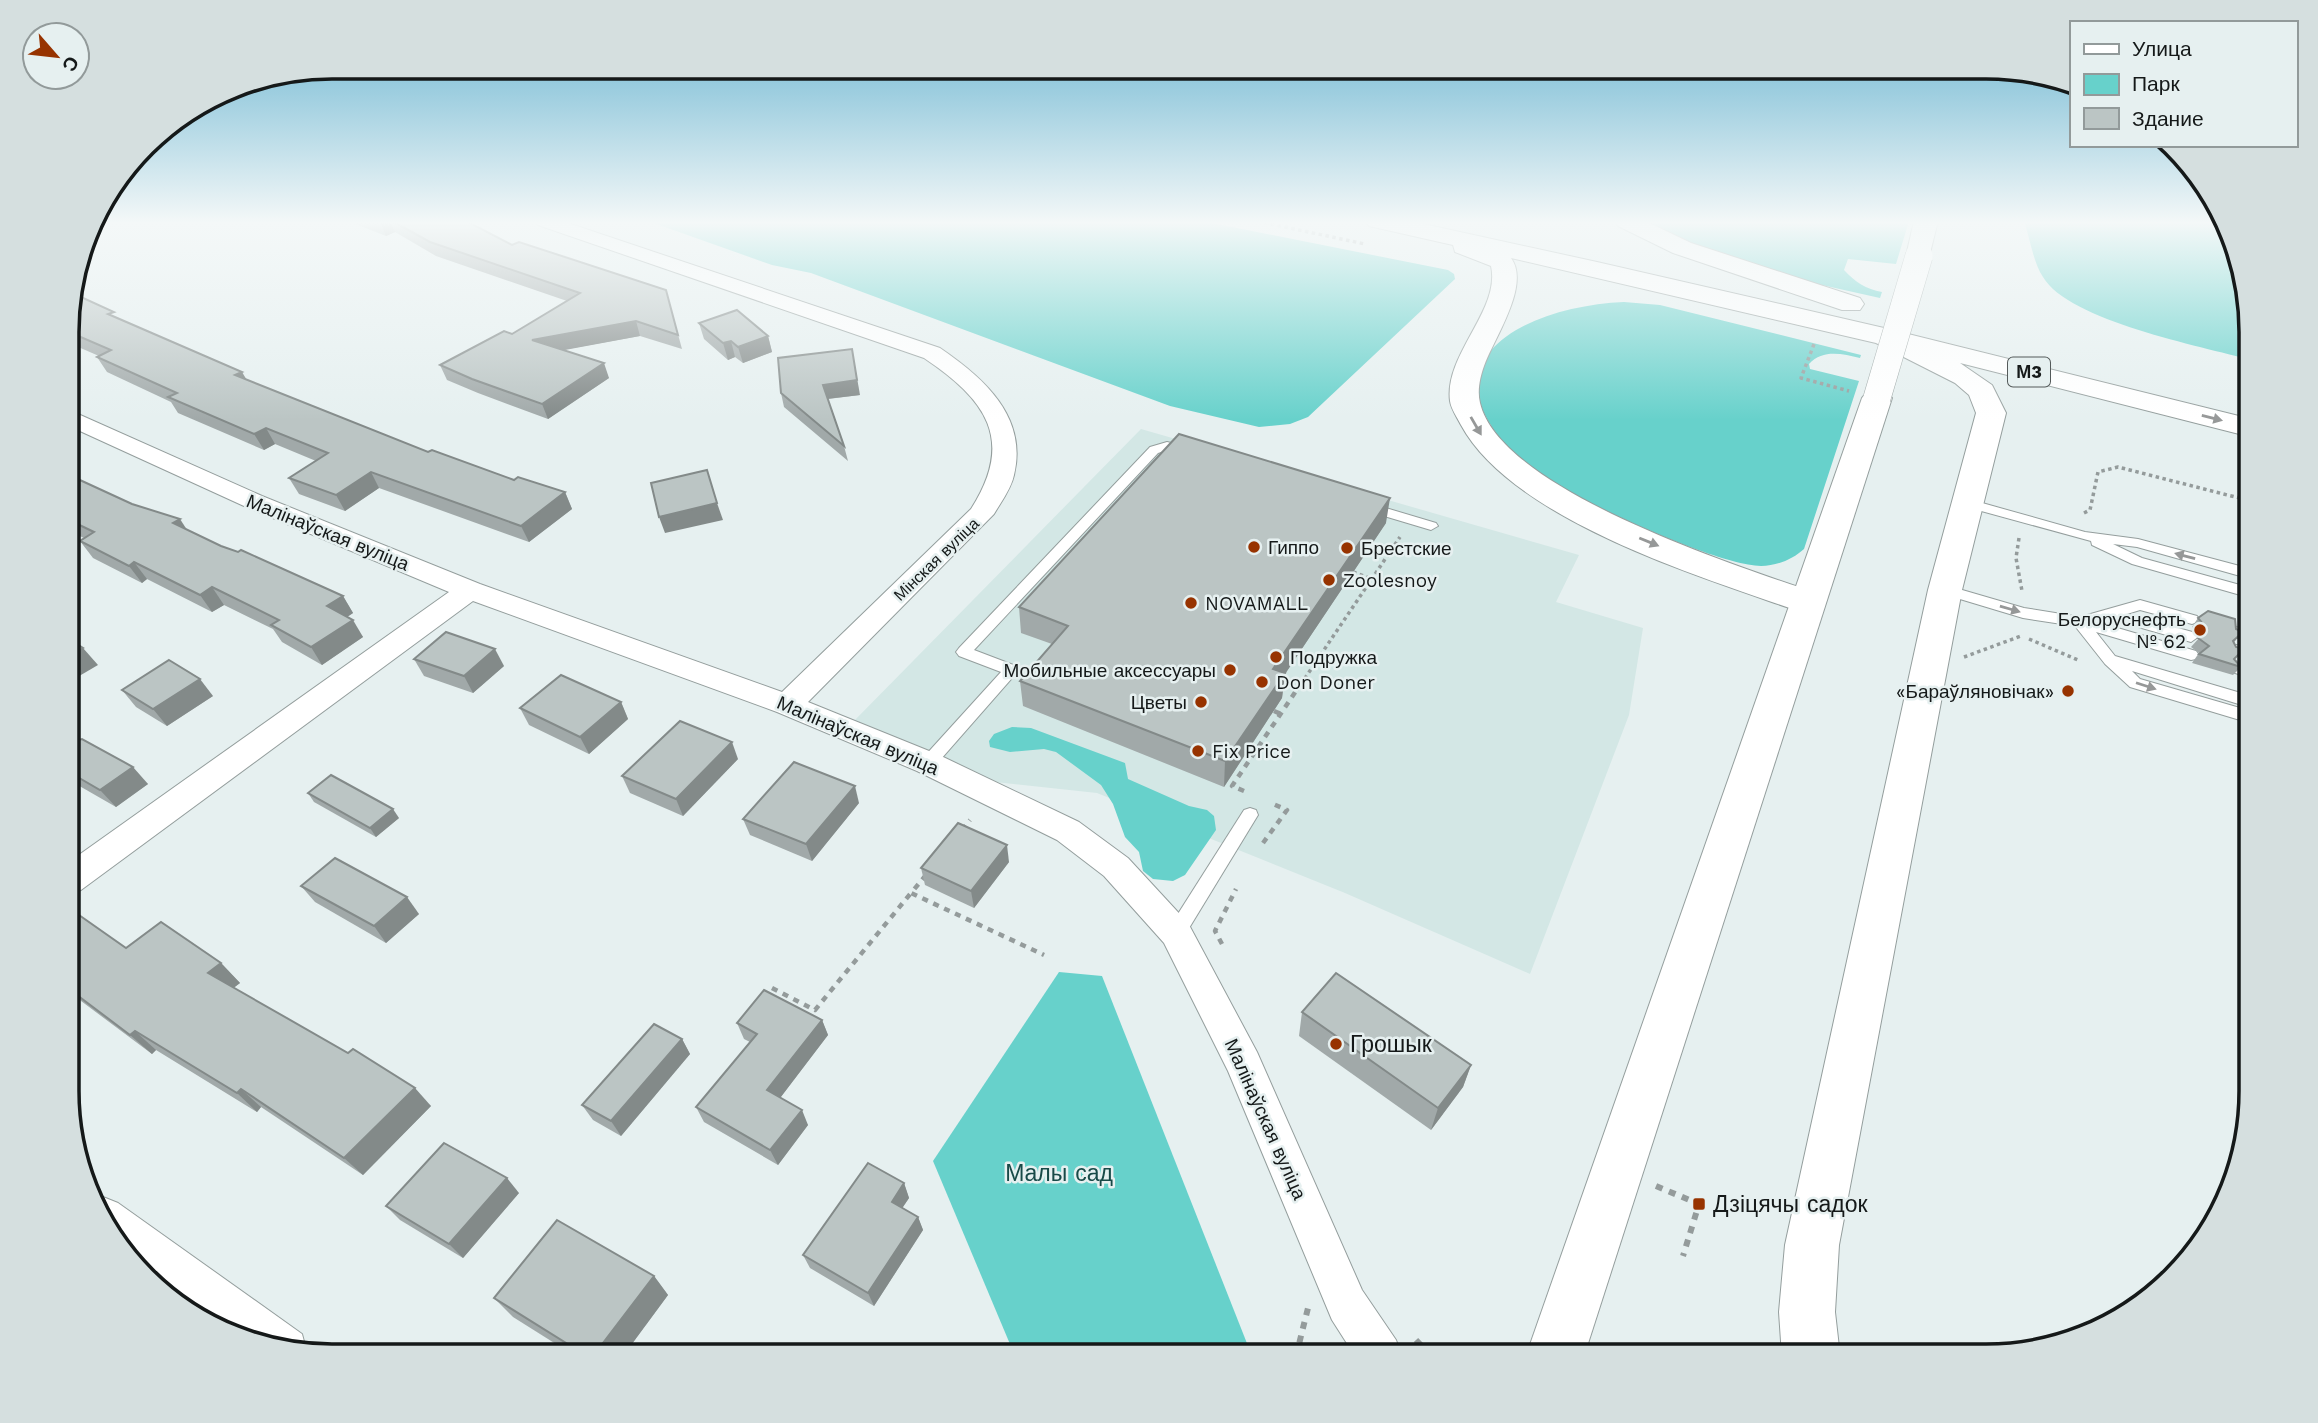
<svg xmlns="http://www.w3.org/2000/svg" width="2318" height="1423" viewBox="0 0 2318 1423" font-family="'Work Sans',sans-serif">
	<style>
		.built { fill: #d3e7e5 }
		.green { fill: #67d1cb }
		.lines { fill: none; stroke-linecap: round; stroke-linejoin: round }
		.service-casing { stroke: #949e9d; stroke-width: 2 }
		.minor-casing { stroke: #949e9d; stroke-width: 2 }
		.secondary-casing { stroke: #949e9d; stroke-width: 2 }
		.trunk-casing { stroke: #949e9d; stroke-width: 2 }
		.path-far2 { stroke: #949b9b; stroke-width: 3.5; stroke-dasharray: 3.5 3.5; stroke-linecap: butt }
		.path-far1 { stroke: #949b9b; stroke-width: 4.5; stroke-dasharray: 6 6; stroke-linecap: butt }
		.path { stroke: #949b9b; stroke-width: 6; stroke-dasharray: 7 7; stroke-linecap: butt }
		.service { fill: #fff; fill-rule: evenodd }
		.minor { fill: #fff; fill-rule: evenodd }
		.secondary { fill: #fff; fill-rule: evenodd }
		.trunk { fill: #fff; fill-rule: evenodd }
		.secondary-bridge-casing { stroke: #949e9d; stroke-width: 28; stroke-linecap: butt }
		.secondary-bridge { stroke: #fff; stroke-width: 27 }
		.wall { fill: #a1a9a9 }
		.shaded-wall { fill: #838a89 }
		.building { fill: #bbc5c4; stroke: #838a89; stroke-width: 2 }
		.oneway { fill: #969898 }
		.poi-dot { fill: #973300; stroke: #e6f0f0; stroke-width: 2.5 }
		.labels { text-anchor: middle; stroke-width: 5; stroke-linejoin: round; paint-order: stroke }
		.far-street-label { font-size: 16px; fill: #151919; stroke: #e6f0f0 }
		.shield { fill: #e6f0f0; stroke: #545a5a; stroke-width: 2 }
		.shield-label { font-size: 18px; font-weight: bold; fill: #151919 }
		.street-label { font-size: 19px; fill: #151919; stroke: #e6f0f0 }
		.poi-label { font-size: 19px; fill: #151919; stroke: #e6f0f0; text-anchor: start }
		.near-poi-label { font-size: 23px; fill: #151919; stroke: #e6f0f0; text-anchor: start }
		.near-park-label { font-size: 23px; fill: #184a48; stroke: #e6f0f0 }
		.rim { fill: none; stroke: #151919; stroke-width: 3.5 }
	</style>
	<rect width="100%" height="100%" fill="#e6f0f0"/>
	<!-- built -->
	<polygon class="built" points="1141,429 1579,555 1556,602 1643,628 1629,715 1530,974 1345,893 1097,793 995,782 852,723"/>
	<!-- green -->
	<g class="green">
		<polygon points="648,221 1202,221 1448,270 1454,274 1455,279 1308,417 1290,424 1259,427 1170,406 811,273 772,265"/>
		<path d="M1644,221h265l-13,43 -48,-5 -4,11c11,12 22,19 38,22l-2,6 -117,-26 -73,-28z"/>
		<path d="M2024,221h198l29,93v46c-50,-14 -182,-39 -208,-83 -10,-15 -13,-39 -19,-56z"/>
		<path d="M1624,302l36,3 201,50 -1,3c-18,-4 -37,-9 -51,6l1,5 49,12 -55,168c-11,10 -27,17 -43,17 -47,-1 -206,-74 -241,-107 -106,-99 8,-153 104,-157z"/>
		<polygon points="1012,727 1031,728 1125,763 1128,779 1189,806 1207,810 1214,816 1216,830 1185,875 1173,881 1153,879 1143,871 1139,852 1125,837 1113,804 1101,785 1056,752 1044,749 1010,752 990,747 989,741 994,734"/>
		<polygon points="1059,972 1102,976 1252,1356 1015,1356 933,1161"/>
	</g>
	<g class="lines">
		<defs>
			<g id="service">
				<polygon points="1167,442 1192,448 1194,451 1188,455 1167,450 1158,453 974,650 1016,666 1019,670 934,767 922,767 920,763 922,759 1001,672 959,656 956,652 959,648 1150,447"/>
				<polygon points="1968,499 2085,532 2138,539 2251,569 2251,579 2137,547 2113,544 2142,558 2251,588 2251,598 2132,564 2092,545 2091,541 1963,506 1963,500"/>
				<polygon points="1369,503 1436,523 1438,526 1431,530 1364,510 1362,507"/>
				<path d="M1945,585l79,23 56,9 60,-17 57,16 2,3 -2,3 -5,2 -52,-14 -13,4 69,19 2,4 -7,5 -81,-23 -13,3 99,29 3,4 -3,4 -5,1 -95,-28 19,24 136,40v23l-11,1 -110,-33 -25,-23 -30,-38 -52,-8 -83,-25 -2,-3 2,-3zM2132,671l113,35 5,1 -10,1 -100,-29z"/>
				<polygon points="2236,627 2251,632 2251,642 2231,636 2229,632 2231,628"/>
				<polygon points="2236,645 2251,649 2251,659 2231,654 2228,650"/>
				<polygon points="2237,663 2251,667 2251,678 2232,672 2229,668"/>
				<polygon points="1250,808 1256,810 1258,815 1183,938 1176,941 1169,938 1167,933 1169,928 1244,810"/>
			</g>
			<g id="minor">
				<path d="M536,221h26l378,127c44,30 88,69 74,127 -3,14 -13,27 -20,39l-186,188 131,53 140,67 49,36 60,65 69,129 105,238 34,50 6,16h-47l-23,-36 -104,-249 -64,-128 -60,-67 -47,-36 -140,-69 -140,-59 -304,-111 -392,289 -12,4v-32l380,-270 -205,-86 -175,-80v-16l193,86 218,88 302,108 189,-183c45,-70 14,-110 -47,-151l-386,-133z"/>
				<polygon points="103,1197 118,1203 302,1334 307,1353 263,1347 223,1331 160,1284 111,1238 96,1199"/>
			</g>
			<g id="secondary">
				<polygon points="1914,221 1938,221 1928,261 1910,261 1906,256"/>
				<polygon points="1877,389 1887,392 1892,398 1584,1356 1526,1356 1862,398 1867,392"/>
			</g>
			<g id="trunk">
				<path d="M1366,221h44l187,41 287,66 367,91v18l-291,-74 32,22 14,28 -44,177 -123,655 -4,67 5,44h-58l-3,-44 6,-67 143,-655 48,-177 -7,-18 -14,-12 -79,-40 -365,-85c20,27 -17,80 -27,108 -4,11 -7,25 -4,37 21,88 260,164 339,191l6,8 -6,8 -12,4 -12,-4c-97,-34 -283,-91 -334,-185 -4,-8 -10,-16 -11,-24 -6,-47 51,-91 41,-135l-36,-14 -2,-7 -84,-19z"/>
				<polygon points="1615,221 1645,221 1691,243 1860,298 1864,304 1860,310 1842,310 1673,253 1618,226"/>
			</g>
		</defs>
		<!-- service casing -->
		<use href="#service" class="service-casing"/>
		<!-- minor casing -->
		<use href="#minor" class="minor-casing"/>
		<!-- secondary casing -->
		<use href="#secondary" class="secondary-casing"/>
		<!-- trunk casing -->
		<use href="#trunk" class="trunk-casing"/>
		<!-- path-far2 -->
		<g class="path-far2">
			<polyline points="1257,221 1365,244"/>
			<polyline points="1814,344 1801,378 1849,391"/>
			<polyline points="2084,513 2090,510 2098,472 2118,467 2251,501"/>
			<polyline points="2019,538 2016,558 2022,591"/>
			<polyline points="1353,572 1372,579"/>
			<polyline points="2029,639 2078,660"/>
			<polyline points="1964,657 2021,636"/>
			<polyline points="1297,690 1400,537"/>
		</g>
		<!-- path-far1 -->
		<g class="path-far1">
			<polyline points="1274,711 1281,714"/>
			<polyline points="1244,791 1232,786 1298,688"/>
			<polyline points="962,830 970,820"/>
			<polyline points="1263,843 1287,810 1271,803"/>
			<polyline points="926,875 911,893 1044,955"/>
			<polyline points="1222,944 1215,931 1236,889"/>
			<polyline points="772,988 815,1010 911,893"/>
		</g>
		<!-- path -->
		<g class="path">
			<polyline points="1656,1186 1699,1204 1683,1256"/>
			<polyline points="1416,1340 1431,1356"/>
			<polyline points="1296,1356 1308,1308"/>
		</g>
		<!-- service -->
		<use href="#service" class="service"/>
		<!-- minor -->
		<use href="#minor" class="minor"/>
		<!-- secondary -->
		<use href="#secondary" class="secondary"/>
		<!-- trunk -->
		<use href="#trunk" class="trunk"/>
		<defs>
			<polyline id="secondary-bridge" points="1877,398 1919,256"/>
		</defs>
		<!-- secondary-bridge casing -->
		<use href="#secondary-bridge" class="secondary-bridge-casing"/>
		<!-- secondary-bridge -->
		<use href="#secondary-bridge" class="secondary-bridge"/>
	</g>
	<!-- wall -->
	<g class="wall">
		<polygon points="348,221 466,221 512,245 666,290 682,349 640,336 562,350 609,378 548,419 478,393 447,380 440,365 512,334 567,301 436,256 395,232 386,236"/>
		<polygon points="69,298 118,319 246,380 428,452 514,480 565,492 572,509 529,542 379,488 345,511 299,494 289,478 316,461 275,444 264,450 178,413 171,402 107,372 97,357 99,356 69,343"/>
		<polygon points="699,323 768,336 772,352 743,363 735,357 728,360 704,339"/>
		<polygon points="781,393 860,395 828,399 844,446 848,461 784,407"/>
		<polygon points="69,475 221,546 343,596 353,613 347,617 363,637 322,665 282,642 273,629 224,605 212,612 147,579 142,583 93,558 80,541 84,538 69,531"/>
		<polygon points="1386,523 1285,674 1282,698 1224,787 1023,706 1020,681 1052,644 1021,633 1019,607"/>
		<polygon points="2198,618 2236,640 2233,643 2234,660 2241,667 2233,675 2192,663 2199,653 2191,647 2200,637 2192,627"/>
		<polygon points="414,659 504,666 473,693 424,676"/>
		<polygon points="122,690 213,696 167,726 136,707"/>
		<polygon points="621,702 628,719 589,754 529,725 520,708"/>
		<polygon points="69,733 79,740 148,784 116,807 69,780"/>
		<polygon points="738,759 683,816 630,793 622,776"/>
		<polygon points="308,793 399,818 376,837 314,802"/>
		<polygon points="859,803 812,861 750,835 743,819"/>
		<polygon points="1009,862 974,908 925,885 921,868"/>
		<polygon points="301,886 419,914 386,943 315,902"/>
		<polygon points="69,908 126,948 221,963 240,983 233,988 431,1106 363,1175 261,1107 257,1112 156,1050 152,1054 69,992"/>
		<polygon points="1302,1012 1471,1065 1463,1087 1431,1130 1299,1036"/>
		<polygon points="822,1020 828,1035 780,1098 808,1125 778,1165 704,1122 696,1107 750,1042 744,1039 737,1023"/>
		<polygon points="682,1039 690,1054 621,1136 593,1120 582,1105"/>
		<polygon points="904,1183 909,1198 902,1208 918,1217 923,1230 874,1306 810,1268 803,1255"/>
		<polygon points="519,1193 463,1258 400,1220 386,1206"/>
		<polygon points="654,1276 668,1295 623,1356 575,1356 513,1317 494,1298"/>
	</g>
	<!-- shaded-wall -->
	<g class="shaded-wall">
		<polygon points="384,221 390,221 395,232 386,236 380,222"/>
		<polygon points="636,321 640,336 538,355 532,340"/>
		<polygon points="768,336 772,352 743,363 738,347"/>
		<polygon points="731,341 735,357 728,360 723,343"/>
		<polygon points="852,349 860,395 826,399 823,385"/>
		<polygon points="604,363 609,378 548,419 542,404"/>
		<polygon points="242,372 251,387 235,375"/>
		<polygon points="266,428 275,444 264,450 254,434"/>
		<polygon points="371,472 379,488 345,511 336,495"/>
		<polygon points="565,492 572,509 529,542 521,526"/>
		<polygon points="1390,498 1386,523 1285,674 1282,698 1224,787 1225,761 1273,669"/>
		<polygon points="717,503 723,520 665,533 659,517"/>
		<polygon points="180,519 191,536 173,523"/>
		<polygon points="134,562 147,579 142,583 129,566"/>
		<polygon points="212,587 224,605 212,612 200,595"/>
		<polygon points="343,596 353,613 338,623 327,606"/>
		<polygon points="353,620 363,637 322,665 311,647"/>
		<polygon points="83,648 98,665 69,682 69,656"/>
		<polygon points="495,649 504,666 473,693 464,676"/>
		<polygon points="200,679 213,696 167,726 153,709"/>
		<polygon points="621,702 628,719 589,754 580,737"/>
		<polygon points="732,742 738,759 683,816 676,799"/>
		<polygon points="133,767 148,784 116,807 100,790"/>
		<polygon points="855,786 859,803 812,861 806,844"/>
		<polygon points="393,809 399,818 376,837 370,828"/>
		<polygon points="1007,845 1009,862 974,908 971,891"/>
		<polygon points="407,897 419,914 386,943 374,926"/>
		<polygon points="221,963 240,983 227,993 208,973"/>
		<polygon points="822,1020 828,1035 774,1106 767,1090"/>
		<polygon points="135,1031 156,1050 152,1054 130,1035"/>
		<polygon points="682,1039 690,1054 621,1136 611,1121"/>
		<polygon points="1471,1065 1463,1087 1431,1130 1438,1108"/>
		<polygon points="415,1088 431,1106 363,1175 344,1158"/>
		<polygon points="241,1089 261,1107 257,1112 237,1093"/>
		<polygon points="802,1110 808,1125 778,1165 770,1150"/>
		<polygon points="507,1178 519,1193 463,1258 449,1244"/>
		<polygon points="904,1183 909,1198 897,1216 892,1202"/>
		<polygon points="918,1217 923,1230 874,1306 868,1293"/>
		<polygon points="654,1276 668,1295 623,1356 593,1356"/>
	</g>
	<!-- building -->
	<g class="building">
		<polygon points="392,221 466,221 512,245 519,242 666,290 678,335 636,321 532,340 604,363 542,404 472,379 440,365 504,331 512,334 580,293 430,242"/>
		<polygon points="70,292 114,312 108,314 242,372 235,375 428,452 432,450 514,480 518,477 565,492 521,526 371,472 336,495 289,478 328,453 266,428 254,434 168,397 177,393 97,357 111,350 69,332 69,298"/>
		<polygon points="737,310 768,336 738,347 731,341 723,343 699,323"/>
		<polygon points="852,349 857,380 823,385 844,446 781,393 778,358"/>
		<polygon points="1179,434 1390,498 1273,669 1285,673 1225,761 1020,681 1068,626 1019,607"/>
		<polygon points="707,470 717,503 659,517 651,483"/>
		<polygon points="69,475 132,504 180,519 173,523 221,546 238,552 241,550 343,596 327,606 353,620 311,647 271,625 279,620 212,587 200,595 134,562 129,566 80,541 94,532 69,520"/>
		<polygon points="2208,611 2235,619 2236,629 2243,632 2233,641 2236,647 2244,649 2234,659 2241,667 2199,654 2209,646 2198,638 2207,629 2198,618"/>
		<polygon points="446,632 495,649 464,676 414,659"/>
		<polygon points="69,639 83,648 69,656"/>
		<polygon points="169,660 200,679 153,709 122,690"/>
		<polygon points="561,675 621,702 580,737 520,708"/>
		<polygon points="680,721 732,742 676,799 622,776"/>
		<polygon points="69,733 79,740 82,739 133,767 100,790 69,772"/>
		<polygon points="794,762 855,786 806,844 743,819"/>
		<polygon points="331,775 393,809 370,828 308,793"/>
		<polygon points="958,823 1007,845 971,891 921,868"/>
		<polygon points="335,858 407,897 374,926 301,886"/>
		<polygon points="69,908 126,948 161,922 221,963 208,973 348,1053 353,1049 415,1088 344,1158 241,1089 237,1093 135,1031 130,1035 69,989"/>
		<polygon points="1336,973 1471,1065 1438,1108 1302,1012"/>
		<polygon points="764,990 822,1020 767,1090 802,1110 770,1150 696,1107 757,1034 737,1023"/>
		<polygon points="654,1024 682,1039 611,1121 582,1105"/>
		<polygon points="444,1143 507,1178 449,1244 386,1206"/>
		<polygon points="868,1163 904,1183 892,1202 918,1217 868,1293 803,1255"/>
		<polygon points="557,1220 654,1276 593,1356 587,1356 494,1298"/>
	</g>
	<!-- one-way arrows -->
	<defs><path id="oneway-solid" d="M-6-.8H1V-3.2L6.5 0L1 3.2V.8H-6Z" transform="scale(1.75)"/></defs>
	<g class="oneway">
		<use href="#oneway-solid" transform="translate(2212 418) rotate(14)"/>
		<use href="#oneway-solid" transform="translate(1476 426) rotate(60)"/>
		<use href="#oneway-solid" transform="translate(1649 542) rotate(22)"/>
		<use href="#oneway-solid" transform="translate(2185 556) rotate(-165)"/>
		<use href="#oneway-solid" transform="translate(2010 609) rotate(16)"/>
		<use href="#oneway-solid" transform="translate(2146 686) rotate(18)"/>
	</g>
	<!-- sky -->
	<linearGradient id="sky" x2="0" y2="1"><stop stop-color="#60b0ce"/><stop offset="0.53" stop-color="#f4f8f8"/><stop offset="1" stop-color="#f4f8f8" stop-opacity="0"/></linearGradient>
	<rect width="2318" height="420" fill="url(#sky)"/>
	<!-- markers -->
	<g class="poi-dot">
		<circle cx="1254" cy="547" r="7"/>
		<circle cx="1347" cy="548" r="7"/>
		<circle cx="1329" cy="580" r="7"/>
		<circle cx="1191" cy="603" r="7"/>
		<circle cx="2200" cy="630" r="7"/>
		<circle cx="1276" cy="657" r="7"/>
		<circle cx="1230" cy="670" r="7"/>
		<circle cx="1262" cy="682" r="7"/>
		<circle cx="2068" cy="691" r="7"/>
		<circle cx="1201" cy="702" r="7"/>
		<circle cx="1198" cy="751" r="7"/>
		<circle cx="1336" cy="1044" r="7"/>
		<rect x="1692" y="1197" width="14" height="14" rx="3.5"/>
	</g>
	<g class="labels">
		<!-- far-street labels -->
		<g class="far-street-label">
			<text transform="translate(936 559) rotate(-44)" y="6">Мінская вуліца</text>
		</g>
		<!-- shield labels -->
		<rect class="shield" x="2008" y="357.5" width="42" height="29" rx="5"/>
		<g class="shield-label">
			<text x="2029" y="378">М3</text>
		</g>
		<!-- street labels -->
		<g class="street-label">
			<text transform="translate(328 532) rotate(22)" y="7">Малінаўская вуліца</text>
			<text transform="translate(858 735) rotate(23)" y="7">Малінаўская вуліца</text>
			<text transform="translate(1266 1119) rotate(66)" y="7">Малінаўская вуліца</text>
		</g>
		<!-- poi labels -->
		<g class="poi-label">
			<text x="1268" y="554">Гиппо</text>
			<text x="1361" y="555">Брестские</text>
			<text x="1343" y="587">Zoolesnoy</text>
			<text x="1205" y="610">NOVAMALL</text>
			<text x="2186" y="626" text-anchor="end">Белоруснефть<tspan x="2186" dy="22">№ 62</tspan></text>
			<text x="1290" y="664">Подружка</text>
			<text x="1216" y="677" text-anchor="end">Мобильные аксессуары</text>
			<text x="1276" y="689">Don Doner</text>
			<text x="2054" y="698" text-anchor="end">«Бараўляновічак»</text>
			<text x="1187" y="709" text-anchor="end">Цветы</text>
			<text x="1212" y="758">Fix Price</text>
		</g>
		<!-- near-poi labels -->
		<g class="near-poi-label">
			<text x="1350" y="1052">Грошык</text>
			<text x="1713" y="1212">Дзіцячы садок</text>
		</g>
		<!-- near-park labels -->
		<g class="near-park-label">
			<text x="1059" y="1181">Малы сад</text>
		</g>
	</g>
	<!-- crop -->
	<path d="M0 0H2318V1423H0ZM332 79H1986A253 253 0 0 1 2239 332V1091A253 253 0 0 1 1986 1344H332A253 253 0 0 1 79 1091V332A253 253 0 0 1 332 79Z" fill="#d5dfdf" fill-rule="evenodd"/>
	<path class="rim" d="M332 79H1986A253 253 0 0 1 2239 332V1091A253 253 0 0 1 1986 1344H332A253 253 0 0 1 79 1091V332A253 253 0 0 1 332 79Z"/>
	<!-- legend -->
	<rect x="2070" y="21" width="228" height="126" fill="#e6f0f0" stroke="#929a9a" stroke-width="2"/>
	<rect x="2084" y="44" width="35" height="10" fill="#ffffff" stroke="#929a9a" stroke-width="2"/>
	<text x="2132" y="56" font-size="21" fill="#151919">Улица</text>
	<rect x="2084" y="74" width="35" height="21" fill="#67d1cb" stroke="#929a9a" stroke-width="2"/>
	<text x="2132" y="91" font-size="21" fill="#151919">Парк</text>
	<rect x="2084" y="108" width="35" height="21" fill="#bbc5c4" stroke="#929a9a" stroke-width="2"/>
	<text x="2132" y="126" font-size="21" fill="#151919">Здание</text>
	<!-- north arrow -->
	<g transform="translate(56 56) rotate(118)"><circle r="33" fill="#e6f0f0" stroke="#929a9a" stroke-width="2"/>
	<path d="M0-5L12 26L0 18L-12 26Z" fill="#973300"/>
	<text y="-10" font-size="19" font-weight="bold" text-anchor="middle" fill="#151919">С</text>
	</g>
</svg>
